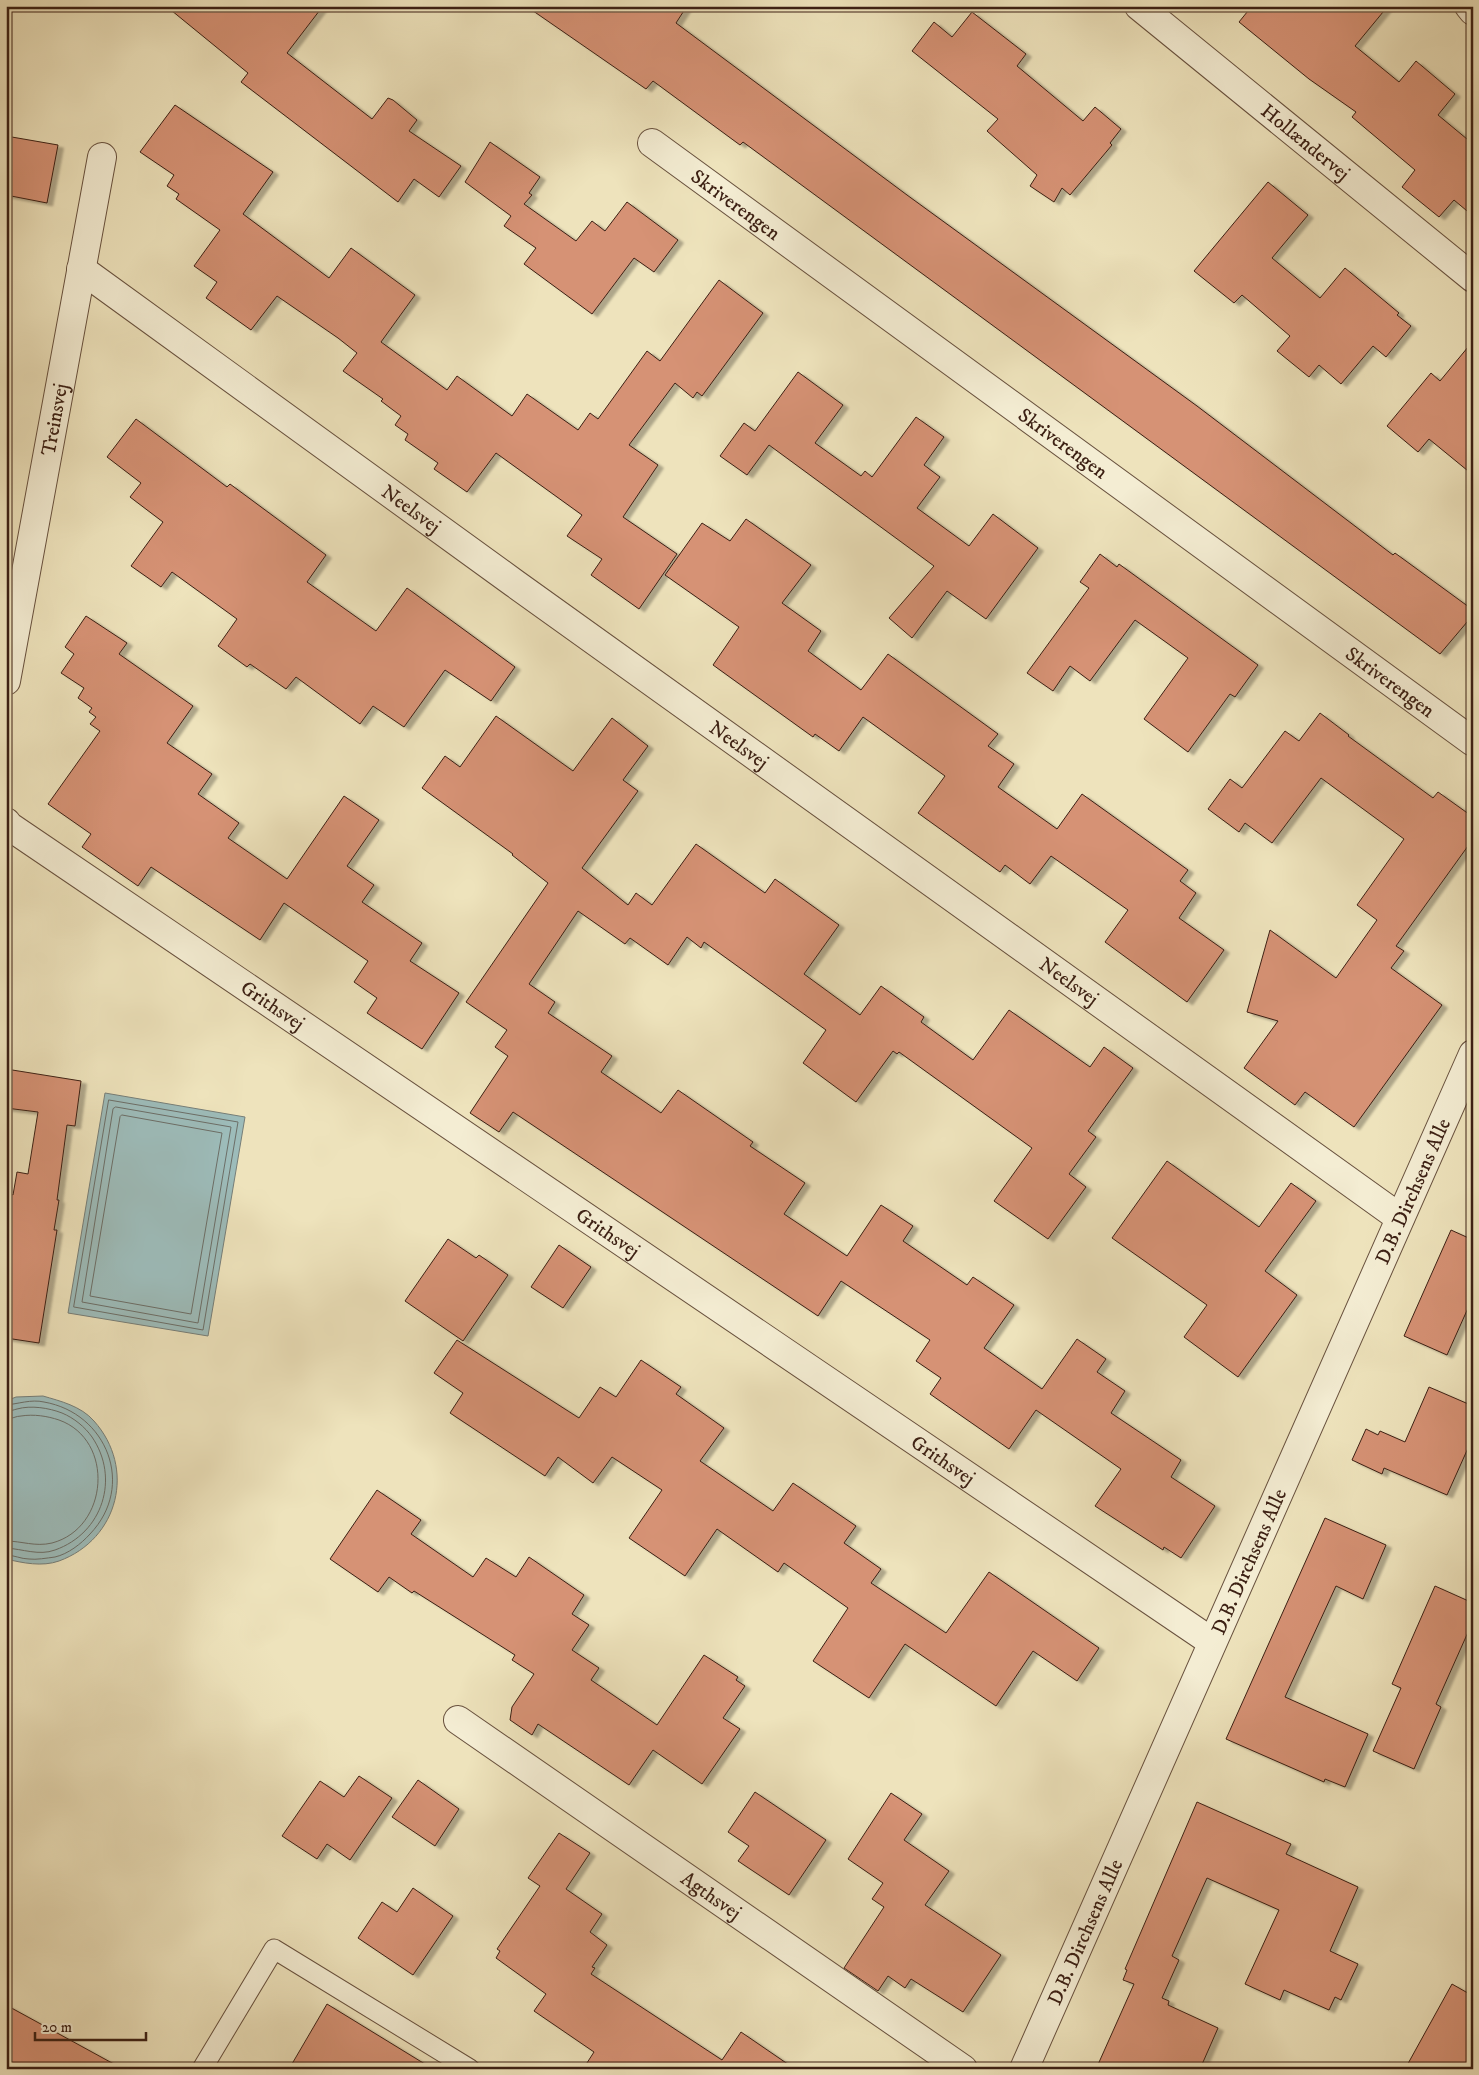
<svg xmlns="http://www.w3.org/2000/svg" width="1479" height="2075" viewBox="0 0 1479 2075" font-family="'IM FELL DW Pica',serif">
	<style>
		.water { fill: #9dbcba; stroke: #767e78 }
		.lines { fill: none; stroke-linecap: round; stroke-linejoin: round }
		.shore { stroke: #6c6e67; stroke-width: 1 }
		.building { fill: #d69275; stroke: #3c2014; filter: url(#shadow) }
		.service-casing { stroke: #68513e; stroke-width: 21 }
		.minor-casing { stroke: #68513e; stroke-width: 30 }
		.service { stroke: #f4edd3; stroke-width: 19 }
		.minor { stroke: #f4edd3; stroke-width: 28 }
		.labels { text-anchor: middle; stroke-width: 4; stroke-linejoin: round; paint-order: stroke }
		.street-label { font-size: 20px; fill: #3c2014; stroke: #f4edd3 }
	</style>
	<defs>
		<filter id="shadow"><feDropShadow dx="5.5" dy="3" stdDeviation="1" flood-color="#0004"/></filter>
	</defs>
	<rect width="100%" height="100%" fill="#eee3bc"/>
	<filter id="stains"><feTurbulence type="fractalNoise" baseFrequency=".004" numOctaves="4"/><feColorMatrix values="0 0 0 0 .2 0 0 0 0 .09 0 0 0 0 .02 0 0 0 .5 -.17"/></filter>
	<radialGradient id="worn" r=".72"><stop offset=".6" stop-color="#630" stop-opacity="0"/><stop offset="1" stop-color="#630" stop-opacity=".3"/></radialGradient>
	<!-- water -->
	<g class="water">
		<polygon points="105,1093 245,1117 208,1336 68,1313"/>
		<path d="M43,1396c17,5 38,10 51,25 42,47 25,118 -35,140 -17,6 -36,2 -53,-2v-158l10,-4z"/>
	</g>
	<g class="lines">
		<!-- shore -->
		<g class="shore">
			<polygon points="109,1100 238,1122 203,1330 74,1307"/>
			<polygon points="116,1107 231,1127 198,1323 82,1302 113,1109"/>
			<polygon points="122,1115 222,1133 191,1314 90,1296 120,1117"/>
			<path d="M6,1405c12,-1 25,-6 38,-3 63,11 92,84 46,132 -9,10 -22,20 -35,23 -8,1 -19,3 -26,2 -8,0 -15,-4 -23,-4"/>
			<path d="M6,1412c5,-1 7,-2 11,-3 14,-4 32,-1 45,4 12,5 23,14 30,24 28,41 11,96 -37,113 -16,6 -32,-1 -49,-2"/>
			<path d="M6,1419c6,0 10,-3 15,-3 13,-2 26,0 38,4 56,20 50,108 -7,123 -17,4 -30,-2 -46,-2"/>
		</g>
	</g>
	<!-- building -->
	<g class="building">
		<polygon points="166,6 323,6 287,53 372,119 388,98 393,100 417,120 409,131 461,166 439,197 414,179 398,202 241,82 248,73"/>
		<polygon points="526,6 687,6 676,23 907,195 1197,406 1393,555 1395,553 1473,610 1473,615 1440,654 743,142 740,145 653,81 646,89"/>
		<polygon points="1252,6 1388,6 1355,46 1399,82 1416,61 1455,94 1438,115 1473,144 1473,216 1454,200 1439,217 1402,187 1415,170 1352,117 1356,112 1309,79 1239,22"/>
		<polygon points="972,12 1026,54 1017,66 1083,121 1095,107 1121,129 1110,143 1112,145 1070,195 1062,188 1054,202 1030,186 1037,175 987,131 998,119 912,51 934,22 952,37"/>
		<polygon points="175,105 273,172 243,214 329,278 351,248 415,295 381,342 447,390 457,376 512,416 527,394 578,430 590,413 598,419 647,351 660,361 719,280 763,313 702,396 697,392 693,398 675,383 629,445 658,465 623,517 677,554 639,609 591,575 602,559 567,536 582,515 496,453 467,492 434,469 438,463 405,440 408,434 395,425 401,416 381,401 383,399 343,371 357,353 338,338 277,296 251,330 206,298 217,282 194,266 220,230 176,199 179,194 167,186 174,175 140,152"/>
		<polygon points="6,136 58,145 47,203 6,195"/>
		<polygon points="490,142 540,177 529,193 532,195 524,204 576,241 592,221 605,231 627,202 678,240 654,272 634,258 592,314 524,264 536,248 504,226 511,216 465,182"/>
		<polygon points="1268,182 1308,215 1272,258 1320,298 1345,268 1399,313 1397,315 1411,326 1386,357 1373,346 1341,384 1319,365 1309,377 1277,351 1290,336 1242,295 1234,303 1194,271"/>
		<polygon points="1473,341 1473,475 1429,439 1418,452 1387,426 1431,373 1440,381"/>
		<polygon points="798,372 843,405 815,443 861,476 865,471 872,477 916,417 944,437 924,465 940,477 917,508 969,546 993,514 1038,548 986,619 947,591 912,638 889,618 934,566 769,445 747,475 720,456 744,423 755,431"/>
		<polygon points="136,419 227,487 230,484 326,555 307,582 376,631 407,588 515,667 491,701 445,670 404,727 373,706 360,724 296,677 286,689 250,664 247,667 218,646 237,619 172,572 161,587 131,566 163,522 130,497 141,483 107,457"/>
		<polygon points="746,519 811,565 782,603 821,631 808,651 861,690 888,654 998,734 988,746 1014,764 998,787 1057,829 1082,794 1188,870 1180,881 1196,893 1179,918 1224,950 1187,1002 1105,942 1128,910 1051,856 1030,884 1005,865 1000,872 918,813 945,776 863,717 839,751 815,734 813,737 713,665 739,627 665,575 702,523 730,541"/>
		<polygon points="1100,554 1117,567 1119,564 1258,665 1235,697 1230,694 1188,752 1144,719 1188,658 1135,620 1090,681 1070,666 1053,691 1027,673 1089,588 1080,582"/>
		<polygon points="86,616 127,643 119,654 193,706 167,743 212,774 198,794 239,823 228,838 287,879 344,796 379,820 347,866 374,885 362,902 422,943 410,961 459,993 422,1049 367,1013 377,998 354,982 368,961 284,903 260,940 151,867 138,886 82,847 91,834 48,804 100,731 90,724 96,717 89,712 92,708 78,698 84,688 61,673 74,654 65,647"/>
		<polygon points="1320,713 1349,735 1348,736 1433,798 1438,792 1473,817 1473,839 1396,946 1404,951 1391,968 1442,1005 1354,1127 1305,1092 1295,1105 1244,1068 1278,1021 1247,1012 1270,930 1336,978 1377,920 1357,905 1404,839 1321,778 1272,843 1245,823 1239,832 1208,809 1230,779 1242,788 1285,731 1299,741"/>
		<polygon points="496,716 573,771 612,718 648,746 623,780 638,791 582,868 628,905 636,893 652,905 696,844 765,893 775,879 839,925 804,974 860,1015 881,986 924,1017 921,1022 973,1060 1009,1010 1090,1067 1104,1047 1133,1068 1088,1131 1096,1137 1069,1174 1086,1187 1048,1239 994,1201 1032,1148 899,1052 897,1054 893,1051 856,1102 803,1063 826,1030 704,942 701,948 687,937 668,965 630,938 625,944 578,911 529,984 555,1002 548,1013 612,1056 601,1072 661,1113 678,1090 753,1142 750,1146 805,1183 784,1214 847,1256 881,1205 913,1226 903,1241 967,1285 973,1277 1014,1305 984,1348 1042,1389 1077,1339 1106,1359 1097,1372 1125,1391 1111,1413 1181,1460 1171,1477 1215,1506 1181,1558 1164,1547 1163,1550 1095,1506 1121,1469 1036,1410 1009,1449 930,1394 941,1378 916,1361 930,1340 841,1281 818,1316 513,1112 499,1132 470,1113 508,1056 495,1047 507,1030 466,1002 548,883 512,855 513,854 422,788 445,756 460,767"/>
		<polygon points="6,1069 81,1081 75,1126 67,1125 57,1200 59,1200 54,1230 57,1230 39,1343 6,1338 6,1224 11,1194 13,1195 17,1172 28,1174 38,1112 6,1108"/>
		<polygon points="1167,1161 1259,1227 1291,1183 1316,1201 1265,1271 1297,1295 1238,1377 1184,1337 1207,1305 1112,1238"/>
		<polygon points="1451,1230 1473,1240 1473,1297 1447,1355 1404,1336"/>
		<polygon points="448,1239 476,1258 479,1255 508,1275 463,1341 405,1301"/>
		<polygon points="559,1245 591,1267 563,1308 531,1287"/>
		<polygon points="457,1340 579,1418 600,1387 616,1397 641,1360 681,1387 676,1394 724,1428 700,1461 773,1511 793,1483 856,1526 844,1543 881,1569 871,1583 946,1633 989,1572 1099,1648 1077,1681 1033,1651 996,1706 905,1644 869,1698 813,1661 848,1608 784,1563 778,1572 717,1529 685,1576 629,1538 662,1490 612,1457 593,1483 558,1457 545,1476 450,1413 463,1393 434,1373"/>
		<polygon points="1429,1387 1473,1406 1473,1437 1447,1495 1384,1468 1382,1474 1352,1460 1366,1429 1378,1435 1380,1431 1405,1442"/>
		<polygon points="377,1490 421,1520 411,1534 473,1577 486,1558 516,1577 529,1557 584,1595 572,1614 589,1625 572,1650 599,1668 591,1680 657,1725 704,1655 738,1677 736,1680 745,1686 723,1718 740,1729 702,1784 653,1750 629,1785 538,1724 532,1735 510,1720 512,1707 534,1674 512,1660 515,1655 414,1591 412,1593 389,1577 378,1592 330,1559"/>
		<polygon points="1325,1518 1386,1545 1363,1599 1336,1586 1285,1697 1368,1734 1345,1787 1325,1779 1324,1782 1226,1739"/>
		<polygon points="1435,1586 1473,1603 1473,1621 1436,1704 1441,1707 1414,1769 1373,1751 1401,1688 1392,1684"/>
		<polygon points="359,1776 392,1798 350,1860 327,1844 317,1859 282,1836 320,1781 344,1797"/>
		<polygon points="418,1780 459,1809 435,1846 392,1817"/>
		<polygon points="755,1792 826,1840 789,1895 738,1861 749,1846 728,1832"/>
		<polygon points="891,1793 922,1814 904,1840 949,1871 925,1905 1001,1955 963,2012 911,1979 905,1988 888,1976 878,1991 844,1968 884,1907 872,1899 883,1883 848,1859"/>
		<polygon points="1197,1802 1291,1844 1286,1854 1358,1887 1330,1951 1358,1964 1341,2000 1335,1997 1329,2010 1284,1990 1280,2000 1245,1984 1279,1910 1207,1878 1172,1956 1179,1960 1162,1998 1169,2001 1168,2005 1218,2028 1200,2069 1096,2069 1134,1984 1123,1980 1127,1970 1125,1969"/>
		<polygon points="559,1833 590,1853 566,1889 602,1914 590,1932 607,1945 592,1967 595,1968 591,1974 722,2060 741,2032 795,2069 583,2069 594,2052 534,2011 546,1994 496,1958 500,1951 497,1949 540,1886 528,1878"/>
		<polygon points="413,1888 453,1916 413,1975 358,1938 382,1902 397,1912"/>
		<polygon points="1452,1984 1473,1996 1473,2069 1405,2069"/>
		<polygon points="327,2004 433,2069 289,2069"/>
		<polygon points="6,2005 123,2069 6,2069"/>
	</g>
	<g class="lines">
		<defs>
			<polyline id="service" points="202,2069 274,1949 470,2069"/>
			<g id="minor">
				<path id="s1" d="M1139,6l334,272"/>
				<polyline points="1469,6 1473,11"/>
				<path id="s2" d="M652,143l821,599"/>
				<path id="s3" d="M81,269l433,314 886,635"/>
				<path id="s4" d="M6,681l96,-524"/>
				<path id="s5" d="M6,822l3,4 1203,816"/>
				<path id="s6" d="M458,1720l505,349"/>
				<path id="s7" d="M1024,2069l449,-1015"/>
			</g>
		</defs>
		<!-- service casing -->
		<use href="#service" class="service-casing"/>
		<!-- minor casing -->
		<use href="#minor" class="minor-casing"/>
		<!-- service -->
		<use href="#service" class="service"/>
		<!-- minor -->
		<use href="#minor" class="minor"/>
	</g>
	<g class="labels">
		<!-- street labels -->
		<g class="street-label">
			<text dy="7" stroke="none"><textPath href="#s1" startOffset="215">Hollændervej</textPath></text>
			<text dy="7" stroke="none"><textPath href="#s2" startOffset="104">Skriverengen</textPath></text>
			<text dy="7" stroke="none"><textPath href="#s4" startOffset="266">Treinsvej</textPath></text>
			<text dy="7" stroke="none"><textPath href="#s2" startOffset="509">Skriverengen</textPath></text>
			<text dy="7" stroke="none"><textPath href="#s3" startOffset="408">Neelsvej</textPath></text>
			<text dy="7" stroke="none"><textPath href="#s2" startOffset="914">Skriverengen</textPath></text>
			<text dy="7" stroke="none"><textPath href="#s3" startOffset="812">Neelsvej</textPath></text>
			<text dy="7" stroke="none"><textPath href="#s3" startOffset="1218">Neelsvej</textPath></text>
			<text dy="7" stroke="none"><textPath href="#s5" startOffset="324">Grithsvej</textPath></text>
			<text dy="7" stroke="none"><textPath href="#s7" startOffset="960">D.B. Dirchsens Alle</textPath></text>
			<text dy="7" stroke="none"><textPath href="#s5" startOffset="729">Grithsvej</textPath></text>
			<text dy="7" stroke="none"><textPath href="#s5" startOffset="1134">Grithsvej</textPath></text>
			<text dy="7" stroke="none"><textPath href="#s7" startOffset="555">D.B. Dirchsens Alle</textPath></text>
			<text dy="7" stroke="none"><textPath href="#s6" startOffset="308">Agthsvej</textPath></text>
			<text dy="7" stroke="none"><textPath href="#s7" startOffset="150">D.B. Dirchsens Alle</textPath></text>
		</g>
	</g>
	<!-- margin -->
	<rect width="1479" height="2075" fill="none" stroke="#eee3bc" stroke-width="25"/>
	<rect x="8" y="8" width="1464" height="2060" fill="none" stroke="#3c2014" stroke-width="2.5"/>
	<rect x="12" y="12" width="1454" height="2050" fill="none" stroke="#3c2014"/>
	<!-- scale -->
	<path d="M35 2032v8h111v-8" fill="none" stroke="#3c2014" stroke-width="2.5"/>
	<text x="42" y="2032" font-size="15" fill="#3c2014" stroke="#f4edd3" stroke-width="4" paint-order="stroke">20 m</text>
	<rect width="100%" height="100%" filter="url(#stains)"/>
	<rect width="100%" height="100%" fill="url(#worn)"/>
</svg>
